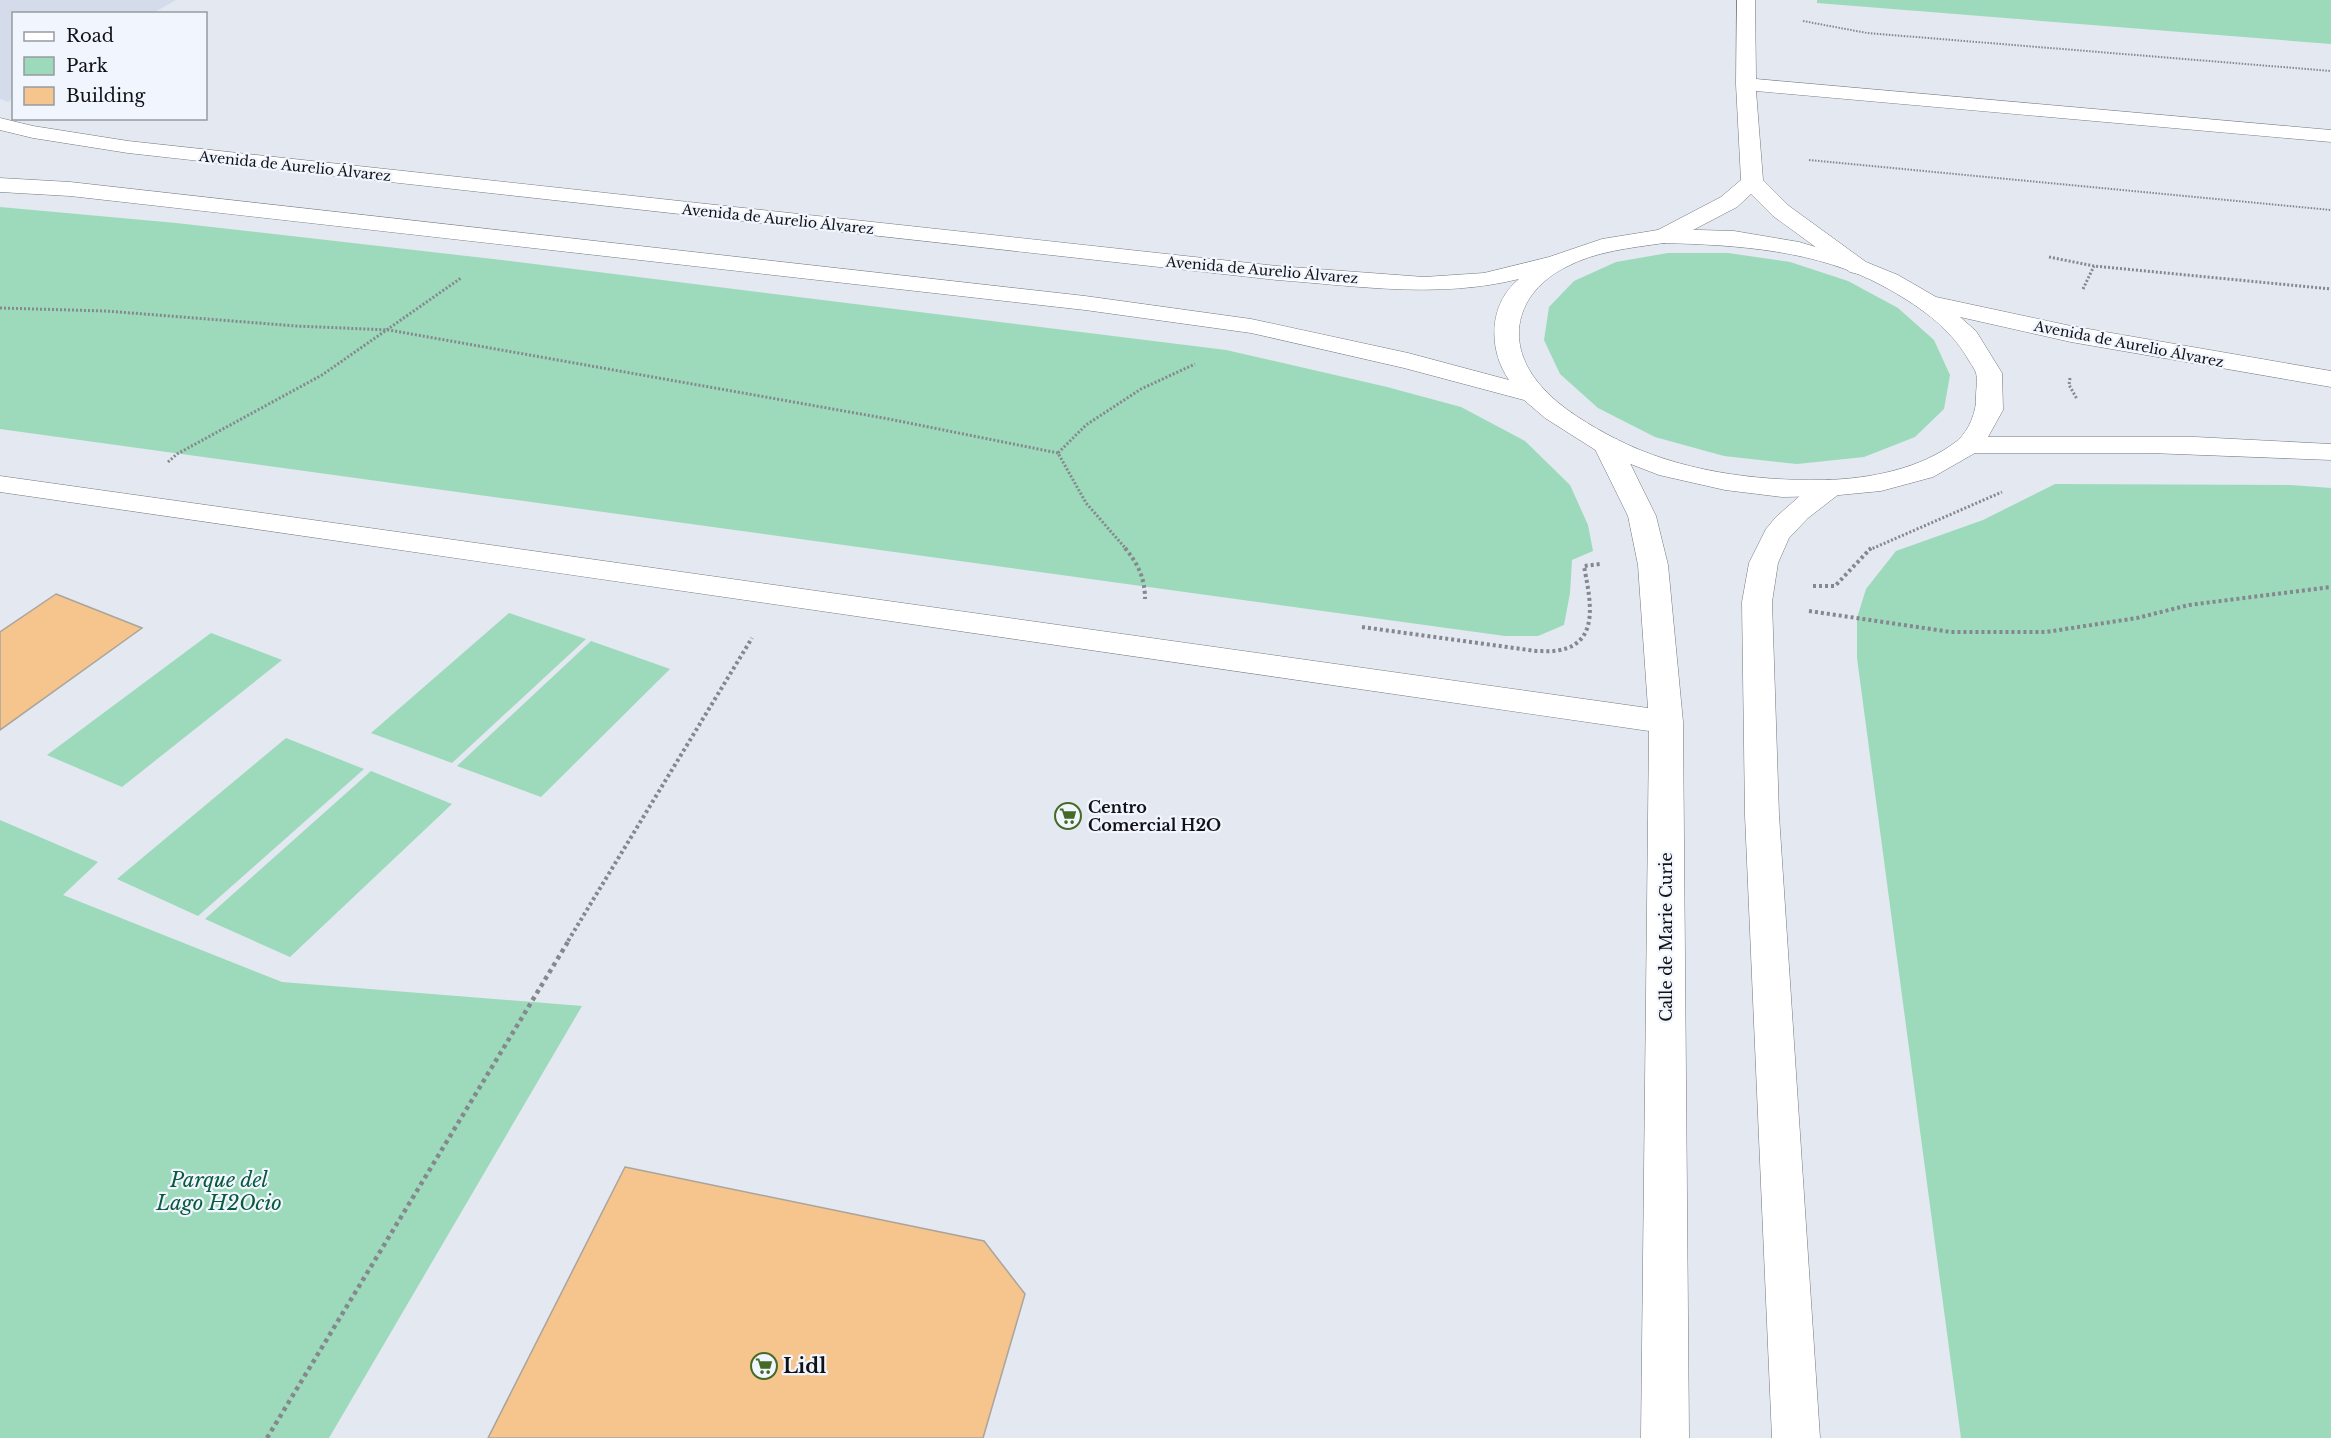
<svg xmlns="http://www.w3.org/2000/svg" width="2331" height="1438" viewBox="0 0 2331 1438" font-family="'Libre Baskerville',serif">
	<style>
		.built { fill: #d4dceb }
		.green { fill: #9cdabb }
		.building { fill: #f6c58d; stroke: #aaa49c; stroke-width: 1.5 }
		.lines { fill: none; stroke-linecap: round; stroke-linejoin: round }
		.minor-casing { stroke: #73777f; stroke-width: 1 }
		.major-casing { stroke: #73777f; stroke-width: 1 }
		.path-far3 { stroke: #85888e; stroke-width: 2; stroke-dasharray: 1.5 1.5; stroke-linecap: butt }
		.path-far2 { stroke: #85888e; stroke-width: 3; stroke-dasharray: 2 2; stroke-linecap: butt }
		.path-far1 { stroke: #85888e; stroke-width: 4; stroke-dasharray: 3 3; stroke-linecap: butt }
		.path { stroke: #85888e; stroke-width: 4.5; stroke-dasharray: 4 4; stroke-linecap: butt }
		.minor { fill: #fff; fill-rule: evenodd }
		.major { fill: #fff; fill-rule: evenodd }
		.labels { text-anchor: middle; stroke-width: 4.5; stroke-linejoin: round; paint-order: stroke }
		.far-street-label { font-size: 14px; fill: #111215; stroke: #f1f5fe }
		.poi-label { font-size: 16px; font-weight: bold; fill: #111215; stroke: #f1f5fe; text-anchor: start }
		.street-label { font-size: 16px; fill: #111215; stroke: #f1f5fe }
		.near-park-label { font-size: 20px; font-style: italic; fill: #095a3d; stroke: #f1f5fe }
		.near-poi-label { font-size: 20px; font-weight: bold; fill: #111215; stroke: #f1f5fe; text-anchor: start }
	</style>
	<rect width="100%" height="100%" fill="#e3e8f1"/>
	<!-- built -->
	<polygon class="built" points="0,0 176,0 153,13 14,14 13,98 8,102 0,99"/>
	<!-- green -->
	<g class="green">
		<polygon points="1817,0 2331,0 2331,44 1817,3"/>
		<polygon points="0,207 176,223 493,259 1226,350 1387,387 1461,407 1525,441 1570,485 1588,525 1593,551 1572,560 1570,593 1564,625 1538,636 1505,636 0,429"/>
		<polygon points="1668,253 1728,253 1790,262 1848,281 1898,308 1934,340 1950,375 1944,409 1915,437 1864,457 1797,464 1724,456 1655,437 1598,408 1560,374 1544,340 1549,307 1574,281 1616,262"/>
		<polygon points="2055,484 2291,485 2331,488 2331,1438 1961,1438 1857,658 1857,618 1866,589 1896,551 1983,520"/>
		<polygon points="509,613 586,639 452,763 371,733"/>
		<polygon points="211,633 282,660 122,787 47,755"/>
		<polygon points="591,641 670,669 541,797 457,766"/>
		<polygon points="286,738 364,769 198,916 117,879"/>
		<polygon points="371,771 452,804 290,957 205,919"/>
		<polygon points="0,820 98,862 63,895 282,982 582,1006 329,1438 0,1438"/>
	</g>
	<!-- building -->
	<g class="building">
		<polygon points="56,594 142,628 0,730 0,632"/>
		<polygon points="625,1167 984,1241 1025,1294 983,1438 488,1438"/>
	</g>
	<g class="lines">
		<defs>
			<g id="minor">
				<polygon points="1737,0 1755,0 1756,79 2331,130 2331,142 1756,91 1763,180 1789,206 1866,262 1870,267 1866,272 1858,274 1850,272 1773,216 1751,194 1737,207 1672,241 1664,243 1656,241 1652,236 1656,231 1721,197 1741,180 1736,84"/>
				<polygon points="1607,437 1617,439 1621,445 1656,516 1668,565 1683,722 1689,1438 1641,1438 1649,731 0,492 0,476 1648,708 1638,565 1628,516 1593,445 1597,439"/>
				<polygon points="1829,480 1839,482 1843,488 1839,494 1808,518 1789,538 1778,563 1772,602 1779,815 1820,1438 1772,1438 1745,815 1742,602 1749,563 1766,529 1776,517 1802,494 1819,482"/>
			</g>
			<path id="major" d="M0,118l33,8 95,15 1149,125 147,11 60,-4 65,-16 53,-18 62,-10 70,2 65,11 67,20 32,13 38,22 135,29 260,45v16l-260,-45 -111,-25 16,14 26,42 1,37 -15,27h207l136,7v16l-181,-7h-175l-42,24 -52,14 -52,5 -47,1 -57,-7 -66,-15 -62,-24 -52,-33 -21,-18 -120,-32 -153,-35 -166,-23 -1015,-114 -70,-4v-14l70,4 1015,114 166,23 157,34 101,27c-21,-30 -21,-76 10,-101 -81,20 -160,7 -242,1l-1149,-127 -95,-15 -33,-8zM1664,243c74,2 153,7 219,43 33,18 66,40 85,73 2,4 7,10 8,14 2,7 0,16 0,23 1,15 -7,35 -19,45 -36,28 -88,38 -133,39 -70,1 -145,-9 -208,-41 -25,-13 -56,-31 -74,-52 -39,-43 -27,-94 24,-120 30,-16 65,-19 98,-24z"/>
		</defs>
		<!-- minor casing -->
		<use href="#minor" class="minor-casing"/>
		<!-- major casing -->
		<use href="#major" class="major-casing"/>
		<!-- path-far3 -->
		<g class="path-far3">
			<polyline points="1803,21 1867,33 2331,71"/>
			<polyline points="1809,160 2331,210"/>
		</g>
		<!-- path-far2 -->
		<g class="path-far2">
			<polyline points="2049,257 2094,266 2331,289"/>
			<polyline points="2083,289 2094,266"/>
			<polyline points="0,308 106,311 296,326 389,330 889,419 1058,453"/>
			<polyline points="2070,378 2069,385 2077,399"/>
			<polyline points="168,462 177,454 322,375 461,278"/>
			<polyline points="1127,550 1086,503 1058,453 1086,425 1141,389 1195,364"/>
			<polyline points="1869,550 2002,492"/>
		</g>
		<!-- path-far1 -->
		<g class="path-far1">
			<path d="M1125,548c13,16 20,30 20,51"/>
			<polyline points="1813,586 1835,586 1871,548"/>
			<polyline points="1809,611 1951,632 2046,632 2137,618 2189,605 2331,587"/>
			<path d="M1362,627l174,24c8,0 16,1 24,-1 42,-8 29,-55 24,-84l16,-2"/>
			<polyline points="568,941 752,638"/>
		</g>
		<!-- path -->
		<polyline class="path" points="267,1438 569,940"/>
		<!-- minor -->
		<use href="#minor" class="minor"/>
		<!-- major -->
		<use href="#major" class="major"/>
	</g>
	<!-- icons -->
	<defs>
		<symbol id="supermarket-ring" viewBox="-11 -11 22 22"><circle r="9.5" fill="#f1f5fe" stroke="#446a25" stroke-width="1.5"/><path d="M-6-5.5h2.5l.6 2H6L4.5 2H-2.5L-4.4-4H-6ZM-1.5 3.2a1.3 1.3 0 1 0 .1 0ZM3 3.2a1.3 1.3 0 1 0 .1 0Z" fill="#446a25"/></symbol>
	</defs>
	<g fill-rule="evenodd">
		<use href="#supermarket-ring" x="1053" y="801" width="30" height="30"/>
		<use href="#supermarket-ring" x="749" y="1351" width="30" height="30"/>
	</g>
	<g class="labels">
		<!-- far-street labels -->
		<g class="far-street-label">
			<text transform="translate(295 166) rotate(6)" y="5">Avenida de Aurelio Álvarez</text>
			<text transform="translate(778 219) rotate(6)" y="5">Avenida de Aurelio Álvarez</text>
			<text transform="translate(1262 270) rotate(5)" y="5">Avenida de Aurelio Álvarez</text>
			<text transform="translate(2129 344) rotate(11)" y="5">Avenida de Aurelio Álvarez</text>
		</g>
		<!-- poi labels -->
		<g class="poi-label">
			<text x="1088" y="813">Centro<tspan x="1088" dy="18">Comercial H2O</tspan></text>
		</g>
		<!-- street labels -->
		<g class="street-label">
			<text transform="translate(1666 937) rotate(-90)" y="6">Calle de Marie Curie</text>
		</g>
		<!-- near-park labels -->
		<g class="near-park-label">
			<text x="219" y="1187">Parque del<tspan x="219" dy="23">Lago H2Ocio</tspan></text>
		</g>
		<!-- near-poi labels -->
		<g class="near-poi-label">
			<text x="783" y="1373">Lidl</text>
		</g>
	</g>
	<!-- legend -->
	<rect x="12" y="12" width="195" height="108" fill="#f1f5fe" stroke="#979aa1" stroke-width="1.5"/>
	<rect x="24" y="32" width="30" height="9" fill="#ffffff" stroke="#979aa1" stroke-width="1.5"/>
	<text x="66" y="42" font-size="18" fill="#111215">Road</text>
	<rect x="24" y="57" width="30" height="18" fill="#9cdabb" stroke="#979aa1" stroke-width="1.5"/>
	<text x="66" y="72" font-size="18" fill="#111215">Park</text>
	<rect x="24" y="87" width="30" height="18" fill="#f6c58d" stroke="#979aa1" stroke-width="1.5"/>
	<text x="66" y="102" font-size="18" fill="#111215">Building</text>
</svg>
